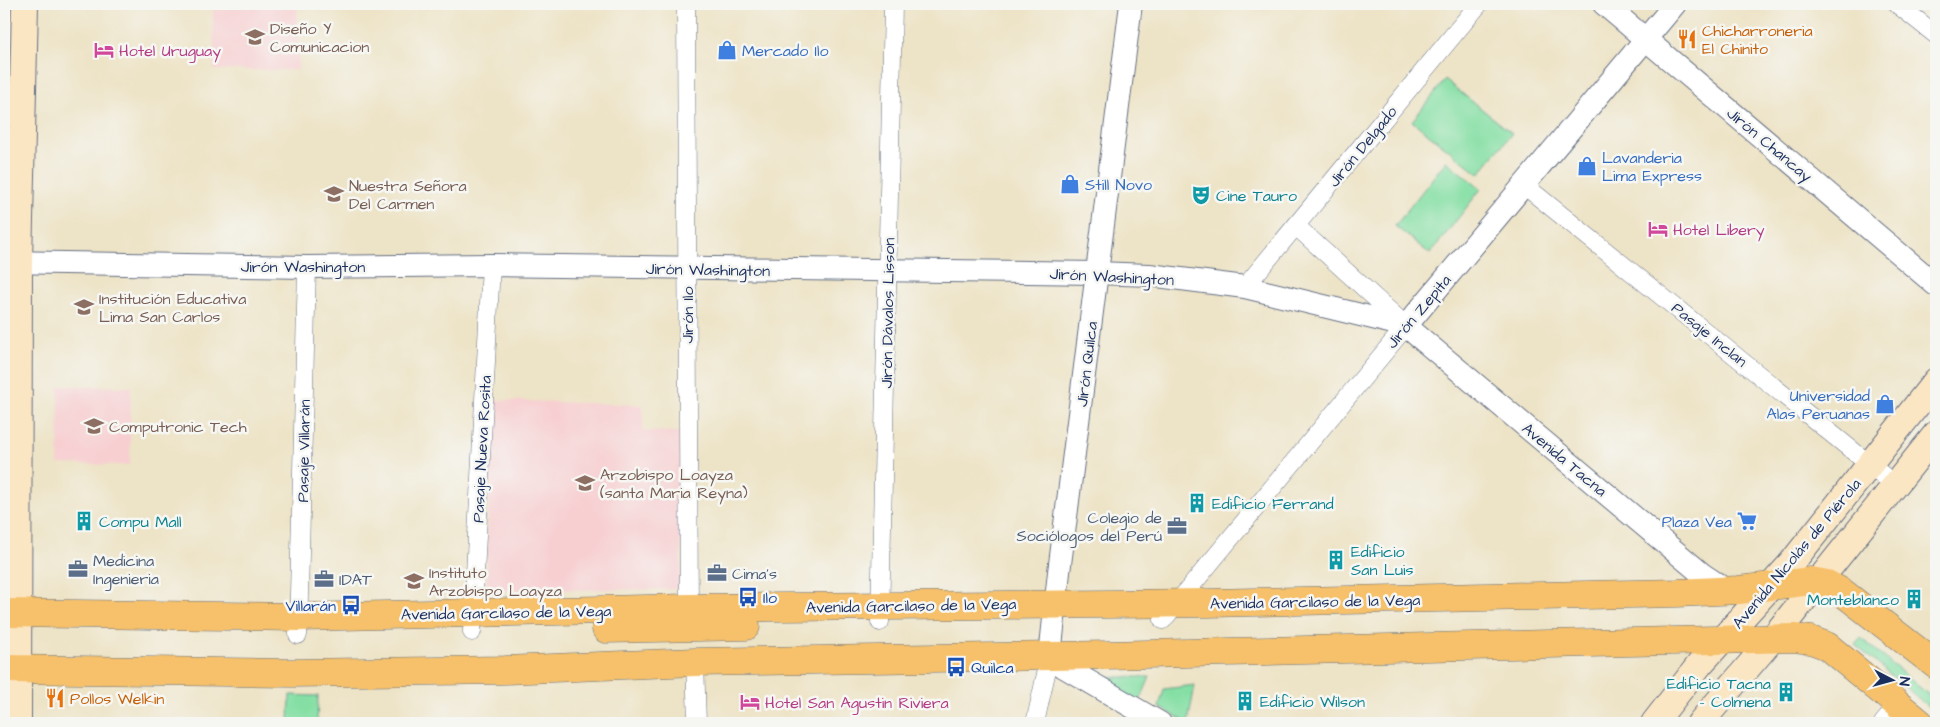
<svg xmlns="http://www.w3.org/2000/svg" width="1940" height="727" viewBox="0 0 1940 727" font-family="'Architects Daughter',sans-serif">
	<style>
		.built { fill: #f7cfd1 }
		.green { fill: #85dfa4; stroke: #508781 }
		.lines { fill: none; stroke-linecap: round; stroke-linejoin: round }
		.minor-casing { stroke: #646e82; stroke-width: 19 }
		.tertiary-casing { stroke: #646e82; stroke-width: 24 }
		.secondary-casing { stroke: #646e82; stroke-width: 28 }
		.primary-casing { stroke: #646e82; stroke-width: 29 }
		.minor { stroke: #fff; stroke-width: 18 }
		.tertiary { stroke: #fff; stroke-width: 22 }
		.secondary { stroke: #fbe6c4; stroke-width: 26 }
		.primary { stroke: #f6c16b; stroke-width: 28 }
		.labels { text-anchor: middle; stroke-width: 5; stroke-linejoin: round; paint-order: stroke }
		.education-label { font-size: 16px; fill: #785e54; stroke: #f6f6f2; text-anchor: start }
		.food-label { font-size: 16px; fill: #c56008; stroke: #f6f6f2; text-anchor: start }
		.hotel-label { font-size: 16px; fill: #b23c85; stroke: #f6f6f2; text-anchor: start }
		.shop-label { font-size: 16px; fill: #366cbe; stroke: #f6f6f2; text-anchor: start }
		.street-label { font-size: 16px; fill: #1b2f5e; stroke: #f6f6f2 }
		.culture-label { font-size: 16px; fill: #0d838f; stroke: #f6f6f2; text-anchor: start }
		.service-label { font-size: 16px; fill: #4e5e75; stroke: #f6f6f2; text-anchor: start }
		.transit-label { font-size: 16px; fill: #164399; stroke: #f6f6f2; text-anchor: start }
	</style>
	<rect width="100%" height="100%" fill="#f6f6f2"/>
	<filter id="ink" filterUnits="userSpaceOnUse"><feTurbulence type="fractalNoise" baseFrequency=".02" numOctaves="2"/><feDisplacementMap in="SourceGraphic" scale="10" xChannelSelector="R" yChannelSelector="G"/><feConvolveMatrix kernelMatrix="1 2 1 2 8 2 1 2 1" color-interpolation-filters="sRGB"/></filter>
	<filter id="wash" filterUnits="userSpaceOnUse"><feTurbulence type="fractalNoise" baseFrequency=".0096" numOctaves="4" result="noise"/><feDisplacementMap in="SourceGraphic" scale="20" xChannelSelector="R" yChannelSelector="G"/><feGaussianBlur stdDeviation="1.12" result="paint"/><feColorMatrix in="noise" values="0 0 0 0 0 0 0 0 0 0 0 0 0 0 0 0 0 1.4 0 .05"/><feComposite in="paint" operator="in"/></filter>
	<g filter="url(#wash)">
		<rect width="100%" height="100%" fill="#ede3c6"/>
		<!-- built -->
		<g class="built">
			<polygon points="213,4 297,4 298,70 214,70"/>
			<polygon points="59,386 131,387 130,465 58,464"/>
			<polygon points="491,400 643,405 643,431 680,432 681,589 486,590"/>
		</g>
		<!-- green -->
		<g class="green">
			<polygon points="1445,80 1512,133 1479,174 1412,121"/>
			<polygon points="1446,161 1481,189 1430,254 1395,226"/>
			<polygon points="1861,638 1936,701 1936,713 1855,645"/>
			<polygon points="1109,677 1150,677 1139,703 1105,684"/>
			<polygon points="1195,685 1188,723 1159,707 1164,689"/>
			<polygon points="290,695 318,696 317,723 289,723"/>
		</g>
	</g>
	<g filter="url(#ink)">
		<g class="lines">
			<defs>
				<g id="minor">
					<polyline points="686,4 689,618"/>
					<polyline points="1897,4 1936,35"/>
					<polyline points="4,98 23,98"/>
					<polyline points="1524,185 1895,485"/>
					<polyline points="1245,287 1479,4"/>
					<polyline points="1163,620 1406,326 1296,226"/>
					<polyline points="880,622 893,4"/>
					<polyline points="472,632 491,265"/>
					<polyline points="298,635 307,267"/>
					<polyline points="695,662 697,723"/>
					<polyline points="1035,723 1050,656"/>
					<polyline points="1883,723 1898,705"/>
				</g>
				<g id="tertiary">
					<polyline points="1131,4 1059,572 1050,656 1064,667 1160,723"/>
					<polyline points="1604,4 1936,285"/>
					<polyline points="4,262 307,267 491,265 1097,273 1149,275 1245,287 1406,326 1702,574 1726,590"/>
					<polyline points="1406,326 1675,4"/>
				</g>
				<g id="secondary">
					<polyline points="18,723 19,262 25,4"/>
					<polyline points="1654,723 1700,664 1790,565 1936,381"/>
					<polyline points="1700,723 1773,638 1936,434"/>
				</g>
				<g id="primary">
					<polyline points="4,613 299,617 689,608 1208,603 1677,593 1739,590 1811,581 1827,584 1842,592 1936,665"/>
					<polyline points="606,629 746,626"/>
					<polyline points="4,669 293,673 505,670 695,662 1107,655 1794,638 1811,640 1827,646 1920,723"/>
				</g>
			</defs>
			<!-- minor casing -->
			<use href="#minor" class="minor-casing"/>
			<!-- tertiary casing -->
			<use href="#tertiary" class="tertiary-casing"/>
			<!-- secondary casing -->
			<use href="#secondary" class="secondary-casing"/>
			<!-- primary casing -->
			<use href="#primary" class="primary-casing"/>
			<!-- minor -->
			<use href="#minor" class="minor"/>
			<!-- tertiary -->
			<use href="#tertiary" class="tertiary"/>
			<!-- secondary -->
			<use href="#secondary" class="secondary"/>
			<!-- primary -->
			<use href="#primary" class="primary"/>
		</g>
	</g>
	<!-- icons -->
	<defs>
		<symbol id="school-bare" viewBox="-9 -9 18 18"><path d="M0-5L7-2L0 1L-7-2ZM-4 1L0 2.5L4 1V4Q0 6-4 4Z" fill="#8d6e63" stroke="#f6f6f2" stroke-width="2.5" paint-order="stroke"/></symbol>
		<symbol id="restaurant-bare" viewBox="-9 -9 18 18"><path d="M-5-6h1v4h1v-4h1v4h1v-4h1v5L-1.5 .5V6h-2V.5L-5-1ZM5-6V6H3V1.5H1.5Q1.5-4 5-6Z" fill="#e8710a" stroke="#f6f6f2" stroke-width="2.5" paint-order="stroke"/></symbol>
		<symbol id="hotel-bare" viewBox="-9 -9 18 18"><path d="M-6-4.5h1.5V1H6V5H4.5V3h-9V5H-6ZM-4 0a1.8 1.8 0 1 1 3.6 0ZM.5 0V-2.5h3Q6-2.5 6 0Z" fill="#d1479c" stroke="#f6f6f2" stroke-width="2.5" paint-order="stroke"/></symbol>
		<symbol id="shop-bare" viewBox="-9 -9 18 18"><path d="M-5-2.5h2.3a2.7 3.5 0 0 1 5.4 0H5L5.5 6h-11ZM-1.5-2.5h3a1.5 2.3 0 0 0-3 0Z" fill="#3f7fe0" stroke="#f6f6f2" stroke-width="2.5" paint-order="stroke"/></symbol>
		<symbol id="theatre-bare" viewBox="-9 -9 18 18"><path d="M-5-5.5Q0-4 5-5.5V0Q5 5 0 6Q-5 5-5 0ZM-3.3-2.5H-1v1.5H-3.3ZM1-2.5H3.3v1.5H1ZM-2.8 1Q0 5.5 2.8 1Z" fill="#0f9aa8" stroke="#f6f6f2" stroke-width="2.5" paint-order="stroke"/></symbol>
		<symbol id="building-bare" viewBox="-9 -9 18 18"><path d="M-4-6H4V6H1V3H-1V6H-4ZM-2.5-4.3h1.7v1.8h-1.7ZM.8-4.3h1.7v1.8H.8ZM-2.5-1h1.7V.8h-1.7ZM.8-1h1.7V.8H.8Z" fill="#0f9aa8" stroke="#f6f6f2" stroke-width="2.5" paint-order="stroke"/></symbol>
		<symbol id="supermarket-bare" viewBox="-9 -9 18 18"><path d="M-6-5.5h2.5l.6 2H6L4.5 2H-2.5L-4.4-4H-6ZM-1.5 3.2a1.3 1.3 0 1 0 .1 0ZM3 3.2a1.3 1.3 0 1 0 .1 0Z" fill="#3f7fe0" stroke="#f6f6f2" stroke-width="2.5" paint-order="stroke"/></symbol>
		<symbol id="office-bare" viewBox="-9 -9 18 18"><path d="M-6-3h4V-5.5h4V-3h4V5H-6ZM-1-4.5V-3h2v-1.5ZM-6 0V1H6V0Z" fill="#5c6f8a" stroke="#f6f6f2" stroke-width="2.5" paint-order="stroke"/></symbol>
		<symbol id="bus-bare" viewBox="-9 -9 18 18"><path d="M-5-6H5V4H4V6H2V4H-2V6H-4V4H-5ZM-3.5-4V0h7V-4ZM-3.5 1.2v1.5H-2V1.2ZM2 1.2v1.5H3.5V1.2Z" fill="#1a4fb4" stroke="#f6f6f2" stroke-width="2.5" paint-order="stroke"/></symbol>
	</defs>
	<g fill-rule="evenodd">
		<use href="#school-bare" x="241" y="23" width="28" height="28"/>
		<use href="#restaurant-bare" x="1673" y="25" width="28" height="28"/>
		<use href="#hotel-bare" x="90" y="36" width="28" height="28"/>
		<use href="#shop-bare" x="713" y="36" width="28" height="28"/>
		<use href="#shop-bare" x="1573" y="152" width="28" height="28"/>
		<use href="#shop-bare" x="1056" y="170" width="28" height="28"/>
		<use href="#school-bare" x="320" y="180" width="28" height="28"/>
		<use href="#theatre-bare" x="1187" y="181" width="28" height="28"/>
		<use href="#hotel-bare" x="1644" y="215" width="28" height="28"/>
		<use href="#school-bare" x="70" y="293" width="28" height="28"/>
		<use href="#shop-bare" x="1871" y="390" width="28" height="28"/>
		<use href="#school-bare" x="80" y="412" width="28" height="28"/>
		<use href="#school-bare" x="571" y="469" width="28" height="28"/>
		<use href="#building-bare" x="1183" y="489" width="28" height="28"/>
		<use href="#building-bare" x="70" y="507" width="28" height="28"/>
		<use href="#supermarket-bare" x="1733" y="507" width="28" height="28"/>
		<use href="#office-bare" x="1163" y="512" width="28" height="28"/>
		<use href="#building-bare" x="1322" y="546" width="28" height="28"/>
		<use href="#office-bare" x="64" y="555" width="28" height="28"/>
		<use href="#office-bare" x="703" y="559" width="28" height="28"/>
		<use href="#office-bare" x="310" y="565" width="28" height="28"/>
		<use href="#school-bare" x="400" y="567" width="28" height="28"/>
		<use href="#bus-bare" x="734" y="583" width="28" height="28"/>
		<use href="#building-bare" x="1900" y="585" width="28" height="28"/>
		<use href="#bus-bare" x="337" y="591" width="28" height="28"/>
		<use href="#bus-bare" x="942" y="653" width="28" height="28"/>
		<use href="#building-bare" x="1772" y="678" width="28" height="28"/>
		<use href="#restaurant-bare" x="41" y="684" width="28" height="28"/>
		<use href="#building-bare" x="1231" y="687" width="28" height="28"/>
		<use href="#hotel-bare" x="736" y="688" width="28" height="28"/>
	</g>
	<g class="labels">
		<!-- education labels -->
		<g class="education-label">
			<text x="270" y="34">Diseño Y<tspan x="270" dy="18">Comunicacion</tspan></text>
			<text x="349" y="191">Nuestra Señora<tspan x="349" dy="18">Del Carmen</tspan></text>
			<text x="99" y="304">Institución Educativa<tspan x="99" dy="18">Lima San Carlos</tspan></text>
			<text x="109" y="432">Computronic Tech</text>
			<text x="600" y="480">Arzobispo Loayza<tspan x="600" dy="18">(santa Maria Reyna)</tspan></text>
			<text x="429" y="578">Instituto<tspan x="429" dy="18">Arzobispo Loayza</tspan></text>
		</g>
		<!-- food labels -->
		<g class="food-label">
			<text x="1702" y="36">Chicharroneria<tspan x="1702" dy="18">El Chinito</tspan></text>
			<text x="70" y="704">Pollos Welkin</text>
		</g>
		<!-- hotel labels -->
		<g class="hotel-label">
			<text x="119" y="56">Hotel Uruguay</text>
			<text x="1673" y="235">Hotel Libery</text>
			<text x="765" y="708">Hotel San Agustin Riviera</text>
		</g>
		<!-- shop labels -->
		<g class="shop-label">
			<text x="742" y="56">Mercado Ilo</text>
			<text x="1602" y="163">Lavanderia<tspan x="1602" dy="18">Lima Express</tspan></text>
			<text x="1085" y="190">Still Novo</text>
			<text x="1870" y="401" text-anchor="end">Universidad<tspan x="1870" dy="18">Alas Peruanas</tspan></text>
			<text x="1732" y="527" text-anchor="end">Plaza Vea</text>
		</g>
		<!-- street labels -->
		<g class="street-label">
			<text transform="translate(1770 144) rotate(40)" y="6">Jirón Chancay</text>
			<text transform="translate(1362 146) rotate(-51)" y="6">Jirón Delgado</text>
			<text x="303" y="272">Jirón Washington</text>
			<text transform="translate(708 269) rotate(1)" y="6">Jirón Washington</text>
			<text transform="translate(1112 276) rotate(3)" y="6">Jirón Washington</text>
			<text transform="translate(1418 311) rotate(-50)" y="6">Jirón Zepita</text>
			<text transform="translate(887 313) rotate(-89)" y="6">Jirón Dávalos Lisson</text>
			<text transform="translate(687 315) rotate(-90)" y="6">Jirón Ilo</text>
			<text transform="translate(1710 334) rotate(39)" y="6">Pasaje Inclan</text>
			<text transform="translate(1086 364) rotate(-83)" y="6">Jirón Quilca</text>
			<text transform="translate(481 449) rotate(-87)" y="6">Pasaje Nueva Rosita</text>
			<text transform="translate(303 451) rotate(-89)" y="6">Pasaje Villarán</text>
			<text transform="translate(1565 459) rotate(40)" y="6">Avenida Tacna</text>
			<text transform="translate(1796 553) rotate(-50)" y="6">Avenida Nicolás de Piérola</text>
			<text transform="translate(1315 601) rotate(-1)" y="6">Avenida Garcilaso de la Vega</text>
			<text transform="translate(911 605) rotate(-1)" y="6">Avenida Garcilaso de la Vega</text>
			<text transform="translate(506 612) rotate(-1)" y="6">Avenida Garcilaso de la Vega</text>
		</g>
		<!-- culture labels -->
		<g class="culture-label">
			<text x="1216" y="201">Cine Tauro</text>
			<text x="1212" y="509">Edificio Ferrand</text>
			<text x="99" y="527">Compu Mall</text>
			<text x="1351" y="557">Edificio<tspan x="1351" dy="18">San Luis</tspan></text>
			<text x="1899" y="605" text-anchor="end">Monteblanco</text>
			<text x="1771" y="689" text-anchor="end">Edificio Tacna<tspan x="1771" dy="18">- Colmena</tspan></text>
			<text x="1260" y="707">Edificio Wilson</text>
		</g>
		<!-- service labels -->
		<g class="service-label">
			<text x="1162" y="523" text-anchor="end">Colegio de<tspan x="1162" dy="18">Sociólogos del Perú</tspan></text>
			<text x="93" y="566">Medicina<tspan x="93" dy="18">Ingenieria</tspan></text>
			<text x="732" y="579">Cima's</text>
			<text x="339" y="585">IDAT</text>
		</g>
		<!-- transit labels -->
		<g class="transit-label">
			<text x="763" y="603">Ilo</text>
			<text x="336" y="611" text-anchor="end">Villarán</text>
			<text x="971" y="673">Quilca</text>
		</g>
	</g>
	<!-- margin -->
	<rect width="1940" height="727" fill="none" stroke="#f6f6f2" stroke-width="20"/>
	<!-- north arrow -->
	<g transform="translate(1892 680) rotate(96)" stroke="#f6f6f2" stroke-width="4" paint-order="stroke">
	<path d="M0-4L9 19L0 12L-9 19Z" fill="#1b2f5e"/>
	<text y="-8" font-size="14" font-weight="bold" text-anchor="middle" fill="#1b2f5e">N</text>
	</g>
</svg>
